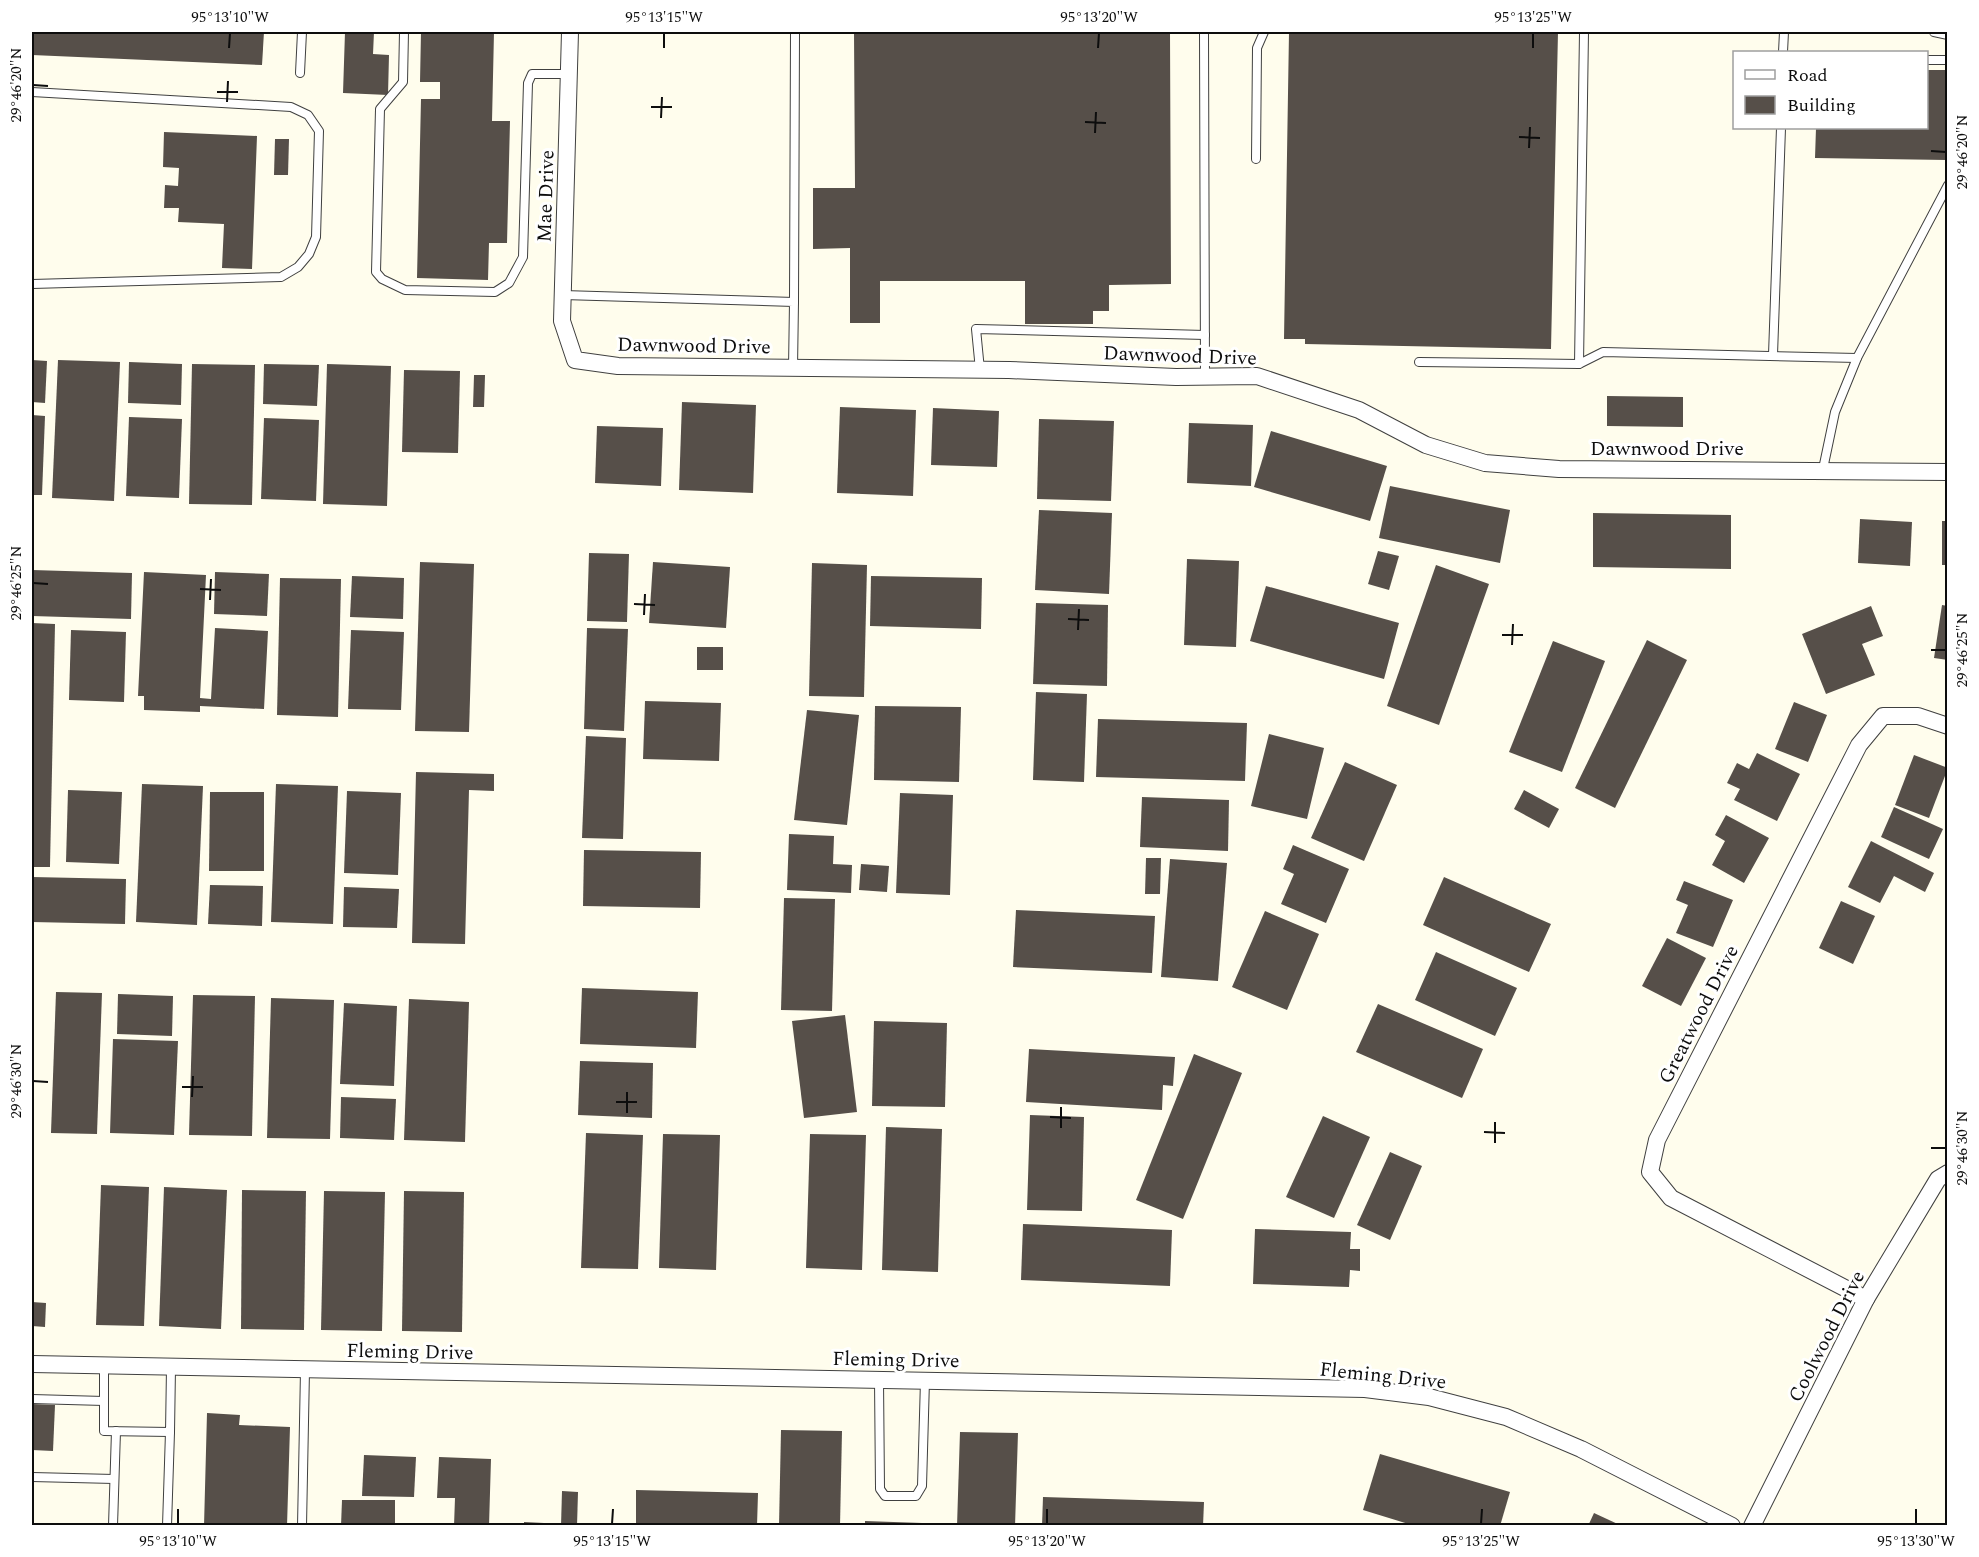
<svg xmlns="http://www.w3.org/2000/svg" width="1979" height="1557" viewBox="0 0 1979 1557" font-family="Spectral,serif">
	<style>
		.building { fill: #564f49 }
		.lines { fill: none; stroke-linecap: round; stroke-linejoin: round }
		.service-casing { stroke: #404040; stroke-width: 10 }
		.minor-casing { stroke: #404040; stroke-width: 18 }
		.service { stroke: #fff; stroke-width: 8 }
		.minor { stroke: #fff; stroke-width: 16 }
		.ticks { fill: none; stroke: #0d0d0d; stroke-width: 2 }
		.labels { text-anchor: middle; stroke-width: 6; stroke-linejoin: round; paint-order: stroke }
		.street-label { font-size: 20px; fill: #0d0d0d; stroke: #fff }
		.neatline { fill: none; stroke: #0d0d0d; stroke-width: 2 }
		.ticks-label { font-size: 15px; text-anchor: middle; fill: #0d0d0d }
	</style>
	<rect width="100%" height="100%" fill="#fffded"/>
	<!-- building -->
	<g class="building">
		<polygon points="32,32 264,32 262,65 32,55"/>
		<polygon points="345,32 374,32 373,54 389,55 388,95 343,93"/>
		<polygon points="421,32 494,32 492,121 510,121 507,243 489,243 488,280 417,278 421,99 440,99 440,82 420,82"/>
		<polygon points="854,32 1170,32 1171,284 1109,285 1109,311 1093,311 1093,324 1025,324 1025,281 880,281 880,323 850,323 850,248 813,249 813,188 855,188"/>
		<polygon points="1289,32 1558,32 1551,349 1305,344 1305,339 1284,339"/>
		<polygon points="1926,70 1948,70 1947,160 1815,158 1816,128 1926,128"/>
		<polygon points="164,132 257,136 252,269 222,268 224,224 178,222 179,208 164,208 165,185 178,186 179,168 163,167"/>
		<polygon points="275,139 289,139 288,175 274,175"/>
		<polygon points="32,360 47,361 45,403 32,402"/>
		<polygon points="58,360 120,362 114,501 52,498"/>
		<polygon points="129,362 182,364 181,405 128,403"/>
		<polygon points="192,364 255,365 252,505 189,504"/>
		<polygon points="264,364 319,365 317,406 263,404"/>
		<polygon points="327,364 391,366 387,506 323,504"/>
		<polygon points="404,370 460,371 458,453 402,452"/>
		<polygon points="474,375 485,375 484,407 473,407"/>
		<polygon points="1607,396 1683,397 1683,427 1607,426"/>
		<polygon points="682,402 756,405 753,493 679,490"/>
		<polygon points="840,407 916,410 913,496 837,493"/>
		<polygon points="933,408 999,411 997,467 931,465"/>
		<polygon points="32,415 45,416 42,495 32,495"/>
		<polygon points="129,417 182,419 179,498 126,496"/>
		<polygon points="264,418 319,420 316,501 261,499"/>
		<polygon points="1039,419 1114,421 1111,501 1037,499"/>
		<polygon points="1189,423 1253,425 1251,486 1187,483"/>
		<polygon points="597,426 663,428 661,486 595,483"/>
		<polygon points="1271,431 1387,466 1370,521 1254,487"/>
		<polygon points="1390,486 1510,510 1500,563 1379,538"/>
		<polygon points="1039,510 1112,513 1109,594 1035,590"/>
		<polygon points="1593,513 1731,515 1731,569 1593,567"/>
		<polygon points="1860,519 1912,522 1910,566 1858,563"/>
		<rect x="1942" y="521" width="6" height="44"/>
		<polygon points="1378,551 1399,556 1389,590 1368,584"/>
		<polygon points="589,553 629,554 627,622 587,621"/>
		<polygon points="1187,559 1239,561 1236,647 1184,645"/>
		<polygon points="420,562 474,564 469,732 415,731"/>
		<polygon points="653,562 730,567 726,628 649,623"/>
		<polygon points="812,563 867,565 864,697 809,696"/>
		<polygon points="1436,565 1489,584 1439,725 1387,706"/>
		<polygon points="32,570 132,573 131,619 32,616"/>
		<polygon points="144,572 206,575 200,698 211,699 215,628 268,631 264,709 200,706 200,712 144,710 144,696 138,696"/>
		<polygon points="215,572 269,574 267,616 214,614"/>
		<polygon points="352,576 404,578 403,619 350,617"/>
		<polygon points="871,576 982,578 981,629 870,626"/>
		<polygon points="280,578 341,579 338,717 277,715"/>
		<polygon points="1266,586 1399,623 1384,679 1250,641"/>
		<polygon points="1036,603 1108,605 1107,686 1033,684"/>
		<polygon points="1942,605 1948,606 1948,660 1934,658"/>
		<polygon points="1871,606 1883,636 1862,644 1875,675 1826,694 1802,634"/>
		<polygon points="32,623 55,624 50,867 32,867"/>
		<polygon points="587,628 628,629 624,731 584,729"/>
		<polygon points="71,630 126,632 124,702 69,700"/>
		<polygon points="351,630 404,632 401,710 348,709"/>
		<polygon points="1647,640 1687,660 1615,808 1575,788"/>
		<polygon points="1553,641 1605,661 1562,772 1509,752"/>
		<rect x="697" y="647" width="26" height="23"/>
		<polygon points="1036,692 1087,694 1084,782 1033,780"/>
		<polygon points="645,701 721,703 719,761 643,759"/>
		<polygon points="1794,702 1827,715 1808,762 1775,749"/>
		<polygon points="875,706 961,707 959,782 874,780"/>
		<polygon points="807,710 859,715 847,825 794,820"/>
		<polygon points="1098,719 1247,723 1245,781 1096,777"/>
		<polygon points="1269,734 1324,748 1307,819 1251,806"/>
		<polygon points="586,736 626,738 623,839 582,838"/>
		<polygon points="1757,753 1800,774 1777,821 1734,800 1740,789 1727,783 1737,763 1749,769"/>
		<polygon points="1914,755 1948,768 1929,818 1895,805"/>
		<polygon points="1345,762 1397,785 1364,861 1311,838"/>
		<polygon points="416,772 494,774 494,791 469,790 465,944 412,943"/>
		<polygon points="142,784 203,786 197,925 136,922"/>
		<polygon points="276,784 338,786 333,924 271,922"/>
		<polygon points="68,790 122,792 119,864 66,862"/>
		<polygon points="1524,790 1559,809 1549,828 1514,809"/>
		<polygon points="347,791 401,793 398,875 344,873"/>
		<polygon points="210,792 264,792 264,871 209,871"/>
		<polygon points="900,793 953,795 950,895 896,893"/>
		<polygon points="1142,797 1229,800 1228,851 1140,847"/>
		<polygon points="1894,807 1943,829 1929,859 1881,837"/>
		<polygon points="1726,815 1769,838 1744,883 1712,865 1725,841 1715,835"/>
		<polygon points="789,834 834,836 833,864 852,865 851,893 787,890"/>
		<polygon points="1871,841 1934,873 1925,892 1894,876 1880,903 1848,887"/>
		<polygon points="1293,845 1349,869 1326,923 1281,904 1294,874 1283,869"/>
		<polygon points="584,850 701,852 700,908 583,906"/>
		<polygon points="1146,858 1161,858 1160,894 1145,894"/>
		<polygon points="1170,859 1227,863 1218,981 1161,977"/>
		<polygon points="861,864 889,866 887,892 859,890"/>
		<polygon points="32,877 126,879 125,924 32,922"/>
		<polygon points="1444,877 1551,924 1529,972 1423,925"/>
		<polygon points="1684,881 1733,900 1713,947 1676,933 1688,905 1676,900"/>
		<polygon points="210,885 263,886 262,926 208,924"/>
		<polygon points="344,887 399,889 397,928 343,927"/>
		<polygon points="784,898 835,899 832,1011 781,1010"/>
		<polygon points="1841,901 1875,916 1853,964 1819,948"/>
		<polygon points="1016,910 1155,916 1152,973 1013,967"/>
		<polygon points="1265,911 1319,934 1287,1010 1232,987"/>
		<polygon points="1667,938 1706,958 1681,1006 1642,986"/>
		<polygon points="1436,952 1517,988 1495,1036 1415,1000"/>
		<polygon points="582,988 698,992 696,1048 580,1044"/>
		<polygon points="56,992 102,993 97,1134 51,1133"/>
		<polygon points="118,994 173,996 172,1036 117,1034"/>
		<polygon points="193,995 255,996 252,1136 189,1135"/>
		<polygon points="271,998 334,1000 330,1139 267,1138"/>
		<polygon points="409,999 469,1002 465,1142 404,1140"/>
		<polygon points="344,1003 397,1006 394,1086 340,1084"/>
		<polygon points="1378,1004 1483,1049 1462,1098 1356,1052"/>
		<polygon points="845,1015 857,1112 804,1118 792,1021"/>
		<polygon points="874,1021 947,1023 945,1107 872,1106"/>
		<polygon points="113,1039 178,1041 174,1135 110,1133"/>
		<polygon points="1029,1049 1175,1057 1173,1086 1163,1085 1162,1110 1026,1102"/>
		<polygon points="1194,1054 1242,1073 1183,1219 1136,1200"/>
		<polygon points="580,1061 653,1063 652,1118 578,1115"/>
		<polygon points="341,1097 396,1099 394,1140 340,1138"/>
		<polygon points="1030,1115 1084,1117 1082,1211 1027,1210"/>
		<polygon points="1323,1116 1370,1137 1334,1218 1286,1197"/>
		<polygon points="886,1127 942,1129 938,1272 882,1270"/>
		<polygon points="586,1133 643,1135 638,1269 581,1268"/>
		<polygon points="663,1134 720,1135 716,1270 659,1268"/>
		<polygon points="810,1134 866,1135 862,1270 806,1268"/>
		<polygon points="1390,1152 1422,1166 1390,1240 1357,1225"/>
		<polygon points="101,1185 149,1187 144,1326 96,1325"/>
		<polygon points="164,1187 227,1190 221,1329 159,1326"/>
		<polygon points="242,1190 306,1191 304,1330 241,1329"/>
		<polygon points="324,1191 385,1192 382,1331 321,1330"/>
		<polygon points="404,1191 464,1192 462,1332 402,1331"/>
		<polygon points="1023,1224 1172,1230 1170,1286 1021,1280"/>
		<polygon points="1255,1229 1351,1232 1350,1249 1360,1249 1360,1271 1350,1270 1349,1287 1253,1284"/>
		<polygon points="32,1302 46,1303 45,1327 32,1326"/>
		<polygon points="32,1404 55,1405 53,1451 32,1450"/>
		<polygon points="207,1413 240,1415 239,1425 290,1427 287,1526 204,1526"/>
		<polygon points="781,1430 842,1431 840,1526 779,1526"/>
		<polygon points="960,1432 1018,1433 1015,1526 957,1526"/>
		<polygon points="1380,1454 1510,1492 1500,1526 1415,1526 1363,1510"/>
		<polygon points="364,1455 416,1457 414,1497 362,1496"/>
		<polygon points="439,1457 491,1459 489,1526 454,1526 455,1498 437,1498"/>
		<polygon points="636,1490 758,1493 757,1526 636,1526"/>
		<polygon points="562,1491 578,1492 577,1526 561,1526"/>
		<polygon points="1043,1497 1204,1502 1203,1526 1042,1526"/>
		<polygon points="342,1500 395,1500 395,1526 341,1526"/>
		<polygon points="1594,1513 1622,1526 1588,1526"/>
		<polygon points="865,1521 922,1523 922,1526 865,1526"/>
		<polygon points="524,1522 544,1523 543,1526 524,1526"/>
	</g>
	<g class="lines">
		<defs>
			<g id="service">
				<polyline points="404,32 403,82 380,109 376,272 382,279 405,290 495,292 509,283 523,257 528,83 532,74 569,74"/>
				<polyline points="1204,32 1205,376"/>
				<polyline points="1934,32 1948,35"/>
				<polyline points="1783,52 1784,32"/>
				<polyline points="1926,60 1948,60"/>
				<polyline points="300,73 302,32"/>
				<polyline points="32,92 291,107 308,115 319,131 316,237 309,254 298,267 281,277 32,284"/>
				<polyline points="1256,159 1257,48 1264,32"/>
				<polyline points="563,295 794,302 793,368"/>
				<polyline points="794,302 795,32"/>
				<polyline points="1773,355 1781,128"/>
				<polyline points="1419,362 1579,364 1603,352 1857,358 1948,185"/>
				<polyline points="1579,364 1584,32"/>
				<polyline points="980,370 976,329 1205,335"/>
				<polyline points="1823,469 1835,412 1857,358"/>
				<polyline points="104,1366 104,1431 170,1432 171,1368"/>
				<polyline points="879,1380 880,1489 885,1496 916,1496 922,1486 925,1380"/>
				<polyline points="32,1399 104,1401"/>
				<polyline points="32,1477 114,1479"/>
				<polyline points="113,1526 116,1431"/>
				<polyline points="167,1526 170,1432"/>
				<polyline points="302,1526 305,1370"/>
			</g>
			<g id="minor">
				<polyline points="570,32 562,321 575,360 618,366 1009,370 1176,377 1257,376 1359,410 1426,445 1485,463 1559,469 1948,472"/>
				<polyline points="1866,1299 1671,1198 1650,1172 1657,1140 1859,745 1883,716 1918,716 1948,726"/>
				<polyline points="32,1364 1365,1389 1429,1397 1506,1417 1581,1449 1732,1526"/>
				<polyline points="1752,1526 1866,1299 1938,1179 1948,1173"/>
			</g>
		</defs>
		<!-- service casing -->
		<use href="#service" class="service-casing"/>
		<!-- minor casing -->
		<use href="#minor" class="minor-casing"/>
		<!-- service -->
		<use href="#service" class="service"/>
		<!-- minor -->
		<use href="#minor" class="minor"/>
	</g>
	<!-- ticks -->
	<path class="ticks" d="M229,48l1,-15M664,48v-15M1098,48l1,-15M1533,48v-15M33,85l15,1M217,92h21M227,102l1,-21M651,107h21M661,118l1,-21M1085,122l21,1M1095,133l1,-21M1519,137l21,1M1529,148l1,-21M1931,151l15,1M33,583l15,1M200,589l21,1M210,600l1,-21M634,604l21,1M644,615l1,-21M1068,619l21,1M1078,630l1,-21M1502,635h21M1512,645l1,-21M1931,650h15M33,1081l15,1M182,1087h21M192,1097l1,-21M616,1102h21M627,1113v-21M1050,1117l21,1M1061,1128v-21M1484,1132l21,1M1495,1143v-21M1931,1148h15M178,1524v-15M612,1524l1,-15M1047,1524v-15M1481,1524l1,-15M1916,1524v-15"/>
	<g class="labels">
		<!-- street labels -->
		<g class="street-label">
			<text transform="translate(545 196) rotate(-88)" y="7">Mae Drive</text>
			<text transform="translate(694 345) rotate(1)" y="7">Dawnwood Drive</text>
			<text transform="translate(1180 355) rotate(2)" y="7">Dawnwood Drive</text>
			<text x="1667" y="455">Dawnwood Drive</text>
			<text transform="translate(1698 1014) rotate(-63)" y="7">Greatwood Drive</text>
			<text transform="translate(1826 1336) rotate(-63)" y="7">Coolwood Drive</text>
			<text transform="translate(410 1351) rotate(1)" y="7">Fleming Drive</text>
			<text transform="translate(896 1359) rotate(1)" y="7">Fleming Drive</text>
			<text transform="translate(1383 1375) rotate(6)" y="7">Fleming Drive</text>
		</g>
	</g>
	<!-- border -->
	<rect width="1979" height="1557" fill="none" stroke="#ffffff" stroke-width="66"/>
	<!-- legend -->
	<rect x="1733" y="51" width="195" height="78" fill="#ffffff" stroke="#9e9e9e" stroke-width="1.5"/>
	<rect x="1745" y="70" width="30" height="9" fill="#ffffff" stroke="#9e9e9e" stroke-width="1.5"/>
	<text x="1787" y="81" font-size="18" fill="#0d0d0d">Road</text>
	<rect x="1745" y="96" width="30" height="18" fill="#564f49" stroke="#9e9e9e" stroke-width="1.5"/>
	<text x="1787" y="111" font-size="18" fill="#0d0d0d">Building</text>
	<rect x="33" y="33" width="1913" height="1491" class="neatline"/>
	<g class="ticks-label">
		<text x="230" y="22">95°13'10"W</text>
		<text x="664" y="22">95°13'15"W</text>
		<text x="1099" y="22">95°13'20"W</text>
		<text x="1533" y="22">95°13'25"W</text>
		<text transform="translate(16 85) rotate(-90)" y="5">29°46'20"N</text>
		<text transform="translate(1962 152) rotate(-90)" y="5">29°46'20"N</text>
		<text transform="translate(16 583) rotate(-90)" y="5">29°46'25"N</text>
		<text transform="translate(1962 650) rotate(-90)" y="5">29°46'25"N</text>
		<text transform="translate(16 1081) rotate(-90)" y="5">29°46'30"N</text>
		<text transform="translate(1962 1148) rotate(-90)" y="5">29°46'30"N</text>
		<text x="178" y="1546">95°13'10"W</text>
		<text x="612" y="1546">95°13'15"W</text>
		<text x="1047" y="1546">95°13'20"W</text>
		<text x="1481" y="1546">95°13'25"W</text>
		<text x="1916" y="1546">95°13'30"W</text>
	</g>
</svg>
